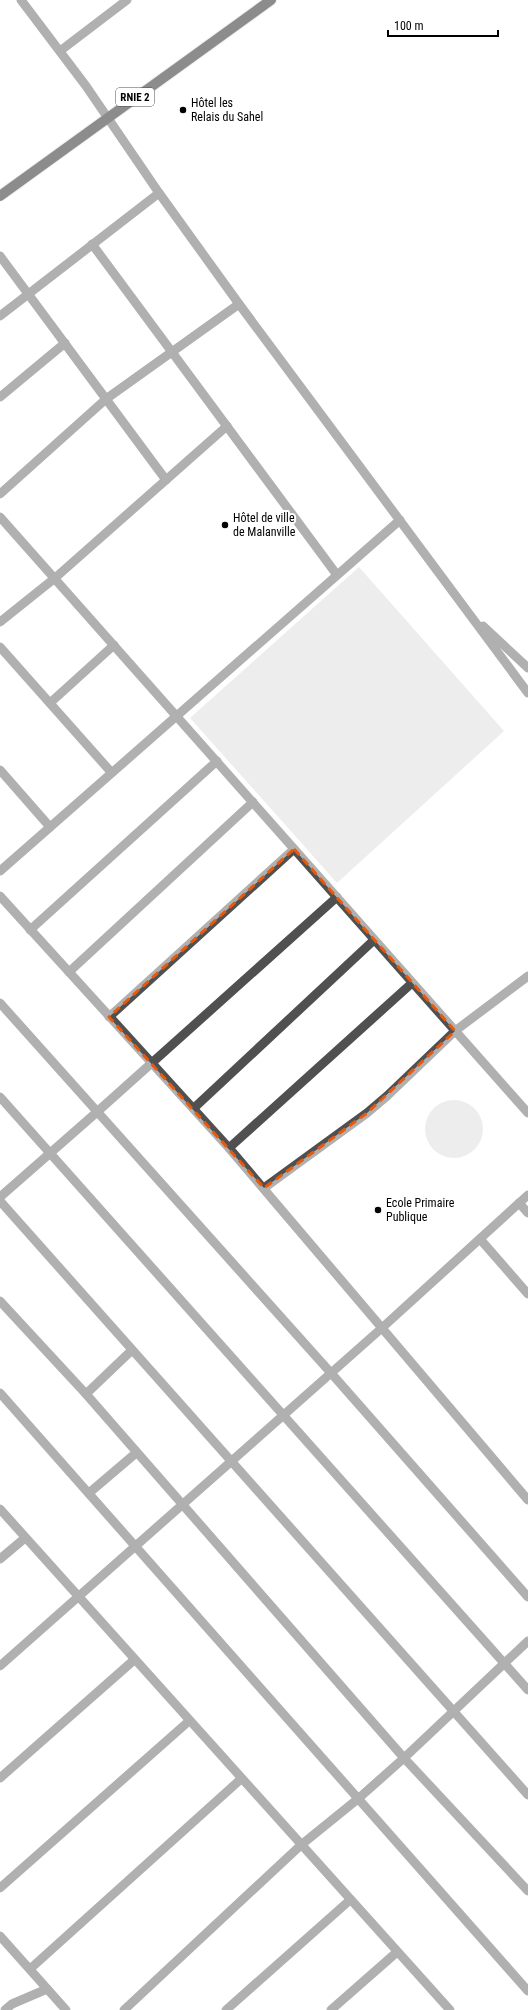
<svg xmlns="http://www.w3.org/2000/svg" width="528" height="2010" viewBox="0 0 528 2010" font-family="'Roboto Condensed',sans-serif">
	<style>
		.green { fill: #d7d7d7 }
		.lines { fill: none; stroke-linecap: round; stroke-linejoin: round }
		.major-casing { stroke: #dbdbdb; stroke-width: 12 }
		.minor { stroke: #505050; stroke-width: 9 }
		.major { stroke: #000; stroke-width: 10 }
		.marked { fill: none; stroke: #e8590c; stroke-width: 3; stroke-dasharray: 8 5; stroke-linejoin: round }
		.poi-dot { fill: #000; stroke: #fff; stroke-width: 1.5 }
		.labels { text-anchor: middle; stroke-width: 4; stroke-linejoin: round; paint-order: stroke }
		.shield { fill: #fff; stroke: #4c4c4c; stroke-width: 1 }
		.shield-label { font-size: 11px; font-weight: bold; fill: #000 }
		.poi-label { font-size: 12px; fill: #000; stroke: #fff; text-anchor: start }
	</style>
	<rect width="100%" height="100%" fill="#fff"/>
	<!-- green -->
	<g class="green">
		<polygon points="359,567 504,731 337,883 190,718"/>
		<circle cx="454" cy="1129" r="29"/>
	</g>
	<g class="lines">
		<defs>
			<polyline id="major" points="0,196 271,0"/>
		</defs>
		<!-- major casing -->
		<use href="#major" class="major-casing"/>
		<!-- minor -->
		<g class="minor">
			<polyline points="21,0 86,86 159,193 239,304 528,693"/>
			<polyline points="60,51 127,0"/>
			<polyline points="92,244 337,575"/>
			<polyline points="0,256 166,480"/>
			<polyline points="0,316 159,193"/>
			<polyline points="0,397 65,343"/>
			<polyline points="0,494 106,399 239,304"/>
			<polyline points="0,517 528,1113"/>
			<polyline points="0,622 55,578 227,426"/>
			<polyline points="483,626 528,668"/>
			<polyline points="0,647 111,772"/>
			<polyline points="50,703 114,645"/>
			<polyline points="0,770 50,827"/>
			<polyline points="0,871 400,520"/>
			<polyline points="0,896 229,1148 528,1500"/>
			<polyline points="30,930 217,761"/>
			<polyline points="69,972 253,802"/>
			<polyline points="0,1003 331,1373 528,1597"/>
			<polyline points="109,1017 294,849"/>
			<polyline points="0,1097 528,1690"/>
			<polyline points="194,1108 374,940"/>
			<polyline points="229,1148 412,983"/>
			<polyline points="264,1188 367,1113 387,1096 455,1031 528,976"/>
			<polyline points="0,1197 97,1112 337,897"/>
			<polyline points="0,1201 528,1795"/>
			<polyline points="519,1203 528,1213"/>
			<polyline points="480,1239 528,1294"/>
			<polyline points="0,1301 86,1394 404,1758 528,1891"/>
			<polyline points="0,1393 528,1991"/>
			<polyline points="86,1394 132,1350"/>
			<polyline points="89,1493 136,1453"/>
			<polyline points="0,1509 450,2010"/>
			<polyline points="0,1559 25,1538"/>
			<polyline points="0,1666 383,1327 528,1195"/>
			<polyline points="0,1778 134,1660"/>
			<polyline points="0,1888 189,1721"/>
			<polyline points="0,1936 66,2010"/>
			<polyline points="30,1969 241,1779"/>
			<polyline points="5,2010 12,2004 47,1989"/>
			<polyline points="124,2010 301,1845 359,1798 404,1758 528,1641"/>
			<polyline points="226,2010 350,1900"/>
			<polyline points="331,2010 397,1952"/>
		</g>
		<!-- major -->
		<use href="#major" class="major"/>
	</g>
	<!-- marked area -->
	<path d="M0 0H528V2010H0ZM294,849l161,182 -88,82 -103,75 -155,-171z" fill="#fff" fill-opacity=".55" fill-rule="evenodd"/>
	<path class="marked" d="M294,849l161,182 -88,82 -103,75 -155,-171z"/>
	<!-- markers -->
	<g class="poi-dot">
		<circle cx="183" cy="110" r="4"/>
		<circle cx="225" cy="525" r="4"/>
		<circle cx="378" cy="1210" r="4"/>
	</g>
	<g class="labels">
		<!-- shield labels -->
		<rect class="shield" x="116" y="88" width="38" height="18" rx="3"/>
		<g class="shield-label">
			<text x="135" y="101">RNIE 2</text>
		</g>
		<!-- poi labels -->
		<g class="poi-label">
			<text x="191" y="107">Hôtel les<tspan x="191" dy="14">Relais du Sahel</tspan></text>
			<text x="233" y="522">Hôtel de ville<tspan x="233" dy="14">de Malanville</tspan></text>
			<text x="386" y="1207">Ecole Primaire<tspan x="386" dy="14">Publique</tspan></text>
		</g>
	</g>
	<!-- scale -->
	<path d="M388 30v6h110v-6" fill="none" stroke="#000000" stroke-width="2"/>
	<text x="394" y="30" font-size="12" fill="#000000" stroke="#ffffff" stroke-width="3" paint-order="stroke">100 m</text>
</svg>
